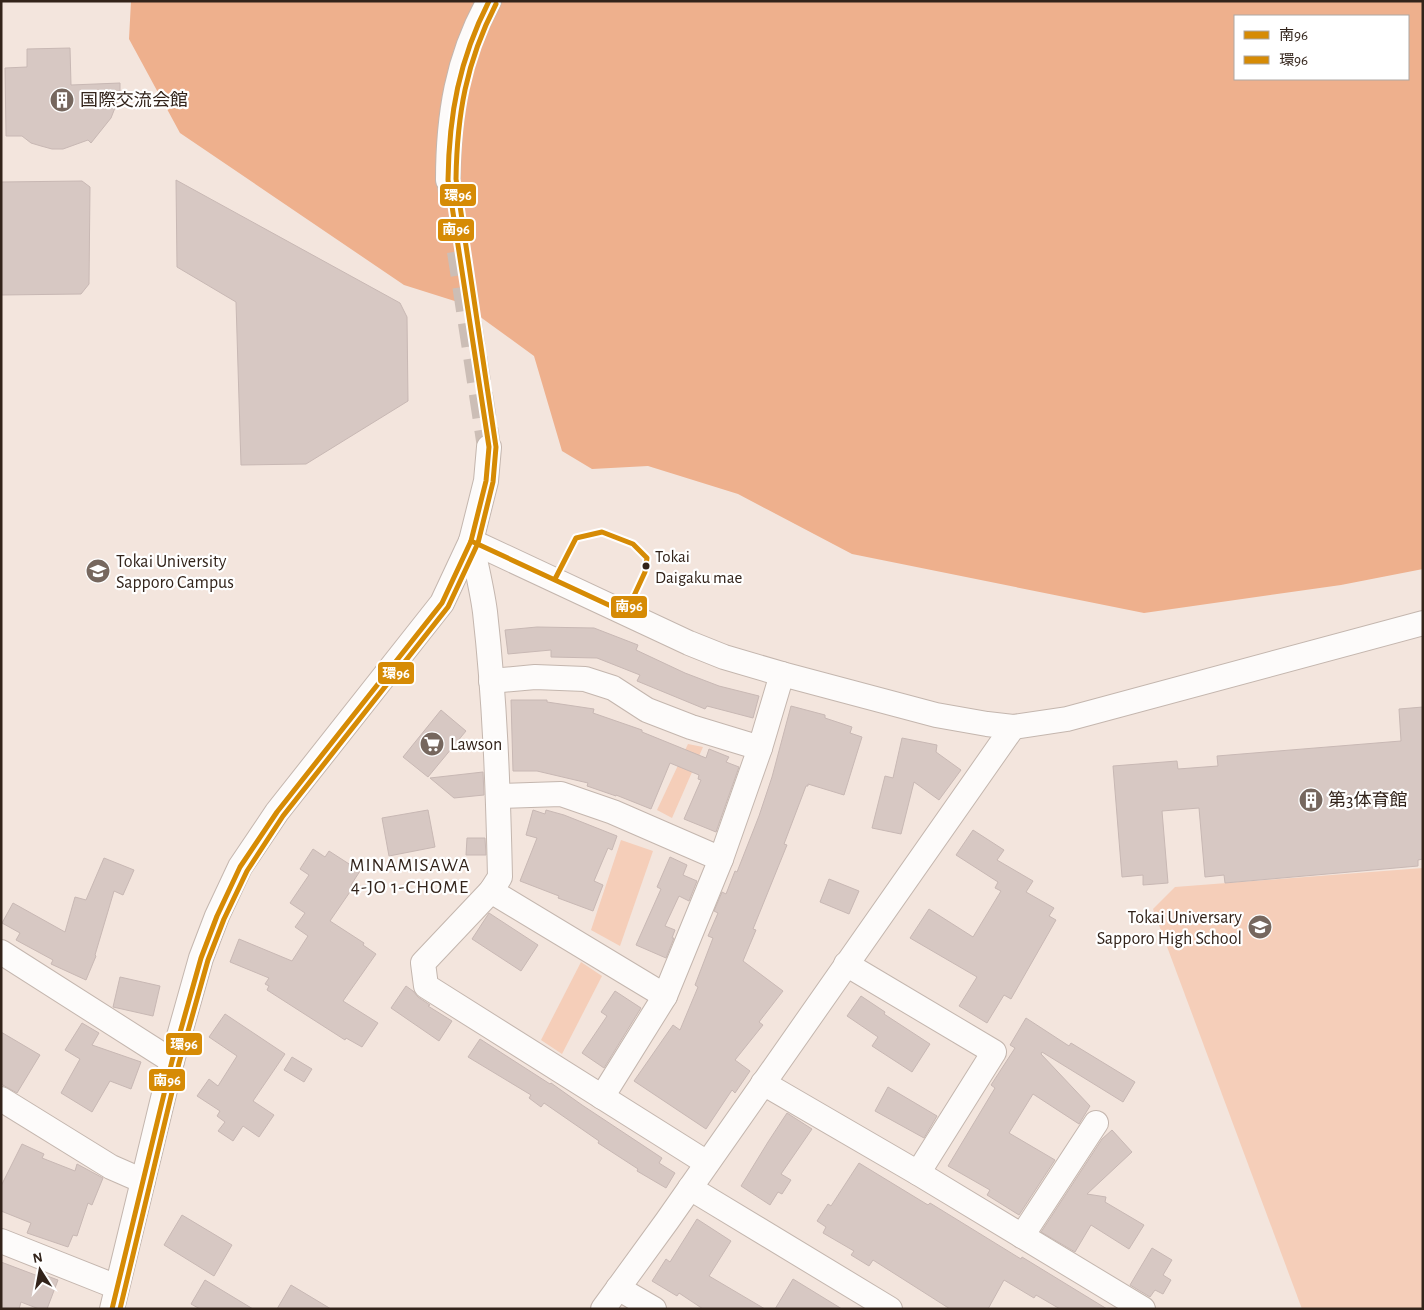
<svg xmlns="http://www.w3.org/2000/svg" width="1424" height="1310" viewBox="0 0 1424 1310" font-family="'Alegreya Sans','Noto Sans JP',sans-serif">
	<style>
		.green { fill: #f5ceb9 }
		.forest { fill: #eeb08d; fill-rule: evenodd }
		.building { fill: #d7c8c3; stroke: #c8b8b4 }
		.lines { fill: none; stroke-linecap: round; stroke-linejoin: round }
		.minor-tunnel { stroke: #ccbeb6; stroke-width: 24; stroke-dasharray: 24 12; stroke-linecap: butt }
		.minor-casing { stroke: #c4b6ae; stroke-width: 26 }
		.minor { stroke: #fdfbfa; stroke-width: 24 }
		.bus-1-casing { stroke: #fff; stroke-width: 9 }
		.bus-2-casing { stroke: #fff; stroke-width: 9 }
		.bus-1 { stroke: #d68b05; stroke-width: 5 }
		.bus-2 { stroke: #d68b05; stroke-width: 5 }
		.bus-dot { fill: #32231a; stroke: #fff; stroke-width: 2 }
		.labels { text-anchor: middle; stroke-width: 4.5; stroke-linejoin: round; paint-order: stroke }
		.bus-label { font-size: 17px; fill: #32231a; stroke: #fff; text-anchor: start }
		.poi-label { font-size: 18px; fill: #32231a; stroke: #fff; text-anchor: start }
		.neighbourhood-label { font-size: 19px; letter-spacing: 1px; fill: #32231a; stroke: #fff }
		.line-badge { stroke: #fff; stroke-width: 2 }
		.badge-label { font-size: 14px; text-anchor: middle; font-weight: bold; fill: #fff }
	</style>
	<rect width="100%" height="100%" fill="#f3e5dd"/>
	<!-- green -->
	<g class="green">
		<polygon points="688,744 703,747 672,818 657,810"/>
		<polygon points="621,840 653,851 620,946 591,930"/>
		<polygon points="1423,868 1423,1309 1302,1309 1153,909 1175,887"/>
		<polygon points="581,962 602,976 562,1054 541,1040"/>
	</g>
	<!-- forest -->
	<path class="forest" d="M131,1h1292v568l-82,16 -197,28 -292,-59 -114,-60 -90,-28 -56,3 -30,-18 -28,-95 -73,-53 -57,-18 -224,-152 -51,-94zM1235,16h173v63h-173z"/>
	<!-- building -->
	<g class="building">
		<polygon points="70,48 71,85 120,83 120,95 111,118 91,143 88,140 63,149 52,149 41,146 31,143 22,136 6,136 5,68 27,67 27,49"/>
		<polygon points="176,180 400,303 407,317 408,401 306,464 241,465 236,302 177,267"/>
		<polygon points="82,181 90,187 89,284 81,294 1,295 1,182"/>
		<polygon points="537,627 594,628 638,645 636,650 685,673 719,686 759,696 753,718 707,706 705,709 637,681 640,675 597,658 551,657 551,650 508,654 505,630"/>
		<polygon points="511,700 547,700 547,702 594,709 593,713 642,730 642,732 706,758 709,749 729,757 726,762 739,767 716,832 684,819 701,780 698,779 699,775 670,763 651,809 616,795 616,796 587,786 588,783 537,771 513,771"/>
		<polygon points="791,706 825,715 825,718 852,727 850,733 862,737 844,795 808,784 808,786 806,786 784,844 787,845 753,929 756,930 743,961 783,991 759,1022 763,1025 735,1060 750,1071 735,1093 732,1090 706,1129 634,1081 673,1025 680,1030 698,987 695,985 713,938 708,936 718,913 714,911 722,892 726,894 735,871 737,872 759,816 772,777"/>
		<polygon points="1423,707 1423,859 1418,860 1418,866 1225,883 1224,875 1205,877 1199,808 1162,811 1168,883 1143,885 1143,875 1122,877 1113,766 1177,761 1178,769 1218,766 1217,756 1401,741 1399,709"/>
		<polygon points="441,710 466,731 428,777 403,757"/>
		<polygon points="902,738 937,745 936,752 961,770 939,800 914,782 901,834 872,828 885,776 893,778"/>
		<polygon points="483,772 484,795 454,798 430,778"/>
		<polygon points="428,810 435,847 389,856 382,818"/>
		<polygon points="533,810 545,814 546,810 564,815 617,836 612,850 608,848 594,881 603,885 593,911 558,898 559,896 520,881 537,838 526,835"/>
		<polygon points="973,830 1004,850 997,860 1033,881 1026,892 1054,908 1049,916 1056,920 1011,999 1004,995 987,1023 959,1006 977,977 910,938 929,909 973,937 1001,891 995,888 998,882 956,855"/>
		<polygon points="467,838 485,838 486,855 466,855"/>
		<polygon points="313,849 325,857 329,851 360,871 351,885 354,886 330,921 364,943 363,945 376,954 343,1001 378,1023 362,1047 346,1038 345,1040 267,990 269,986 265,984 269,978 230,962 239,939 292,961 308,936 295,927 305,913 290,903 309,875 300,869"/>
		<polygon points="670,857 687,865 683,875 697,881 689,901 679,896 665,926 675,930 672,938 674,938 666,958 636,945 661,889 657,887"/>
		<polygon points="104,858 134,870 123,895 114,891 95,955 96,956 86,980 51,964 53,960 16,940 20,933 2,923 13,903 65,932 75,897 86,900"/>
		<polygon points="829,879 859,891 849,914 820,902"/>
		<polygon points="489,913 538,945 521,971 472,939"/>
		<polygon points="120,977 160,986 153,1016 113,1007"/>
		<polygon points="406,986 413,991 418,997 430,1005 428,1006 452,1021 439,1041 391,1008"/>
		<polygon points="615,991 641,1008 604,1068 582,1053 607,1016 601,1012"/>
		<polygon points="861,996 885,1012 884,1014 930,1044 912,1072 872,1046 878,1037 847,1016"/>
		<polygon points="225,1014 285,1054 253,1101 274,1115 259,1137 243,1126 233,1141 218,1131 225,1122 217,1116 220,1111 197,1096 209,1079 218,1086 237,1056 209,1037"/>
		<polygon points="1026,1018 1069,1046 1071,1043 1135,1082 1123,1102 1042,1052 1041,1054 1090,1106 1079,1124 1033,1094 1009,1133 1055,1160 1019,1215 987,1195 990,1190 948,1166 995,1088 991,1085 1015,1048 1010,1045"/>
		<polygon points="82,1023 99,1033 92,1045 141,1062 131,1089 110,1081 92,1112 61,1093 80,1059 65,1050"/>
		<polygon points="1,1032 40,1055 17,1093 1,1084"/>
		<polygon points="480,1039 550,1084 551,1083 582,1105 662,1158 659,1163 675,1173 666,1188 637,1171 638,1169 598,1143 599,1141 544,1103 541,1107 529,1098 531,1095 468,1057"/>
		<polygon points="292,1057 312,1069 304,1082 284,1070"/>
		<polygon points="888,1087 937,1116 924,1138 875,1111"/>
		<polygon points="787,1113 812,1129 781,1174 791,1180 782,1194 778,1192 770,1205 741,1186 768,1142"/>
		<polygon points="1112,1130 1132,1152 1087,1194 1106,1197 1105,1202 1144,1225 1129,1249 1091,1225 1075,1252 1041,1232 1102,1139"/>
		<polygon points="22,1144 44,1154 42,1158 75,1171 77,1164 103,1178 92,1205 88,1203 77,1236 73,1235 68,1247 27,1233 31,1223 1,1211 1,1186"/>
		<polygon points="859,1163 928,1205 930,1203 1021,1259 1022,1257 1107,1309 1060,1309 1036,1295 1034,1298 1004,1280 988,1309 950,1309 873,1260 869,1266 851,1255 854,1251 823,1233 826,1227 817,1221 828,1204 831,1206"/>
		<polygon points="182,1215 232,1245 214,1276 164,1245"/>
		<polygon points="697,1219 731,1241 709,1276 765,1309 703,1309 679,1293 677,1296 652,1281 666,1259 670,1262"/>
		<polygon points="1152,1248 1172,1260 1163,1275 1171,1280 1163,1294 1155,1290 1150,1297 1130,1285"/>
		<polygon points="1,1262 38,1276 39,1273 58,1280 47,1309 39,1309 21,1302 19,1309 1,1309"/>
		<polygon points="793,1279 842,1309 775,1309"/>
		<polygon points="205,1280 253,1309 200,1309 191,1304"/>
		<polygon points="291,1285 331,1309 277,1309"/>
	</g>
	<g class="lines">
		<!-- minor-tunnel -->
		<polyline class="minor-tunnel" points="448,180 489,447"/>
		<defs>
			<g id="minor">
				<path d="M448,180c0,-64 9,-122 41,-179"/>
				<polyline points="471,541 689,643 724,657 782,674 936,715 987,724 1013,727 1067,719 1423,623"/>
				<path d="M471,541c5,24 11,48 14,71 10,88 13,177 15,265l-9,14 -68,72 3,23 281,177"/>
				<polyline points="491,681 535,677 585,679 613,688 647,710 691,727 760,748"/>
				<polyline points="498,796 561,794 613,812 721,859"/>
				<polyline points="491,891 665,996"/>
				<polyline points="1,952 172,1061"/>
				<polyline points="846,964 994,1052 918,1173"/>
				<polyline points="763,1083 918,1173 1143,1309"/>
				<polyline points="602,1097 665,996 721,859 760,748 782,674"/>
				<polyline points="1,1099 111,1167 143,1181"/>
				<polyline points="690,1188 890,1309"/>
				<polyline points="1022,1236 1096,1123"/>
				<polyline points="1,1241 117,1287"/>
				<polyline points="618,1288 654,1309"/>
				<polyline points="112,1309 172,1061 201,958 217,916 240,867 277,812 442,603 471,541 486,481 489,447"/>
				<polyline points="603,1309 667,1221 1013,727"/>
			</g>
		</defs>
		<!-- minor casing -->
		<use href="#minor" class="minor-casing"/>
		<!-- minor -->
		<use href="#minor" class="minor"/>
		<defs>
			<g id="bus-1">
				<polyline points="471,541 626,613 645,572 647,558 633,544 602,532 576,538 555,579"/>
				<path d="M112,1309l60,-248 29,-103 16,-42 23,-49 37,-55 165,-209 29,-62 15,-60 3,-34 -41,-267c1,-66 11,-120 41,-179"/>
			</g>
			<path id="bus-2" d="M120,1309l59,-246 29,-103 16,-41 23,-48 36,-55 165,-209 30,-64 15,-61 3,-35 -40,-268c1,-64 10,-117 40,-175"/>
		</defs>
		<!-- bus-1 casing -->
		<use href="#bus-1" class="bus-1-casing"/>
		<!-- bus-2 casing -->
		<use href="#bus-2" class="bus-2-casing"/>
		<!-- bus-1 -->
		<use href="#bus-1" class="bus-1"/>
		<!-- bus-2 -->
		<use href="#bus-2" class="bus-2"/>
	</g>
	<!-- icons -->
	<defs>
		<symbol id="building-disc" viewBox="-11 -11 22 22"><circle r="9.5" fill="#76675e" stroke="#fff"/><path d="M-4-6H4V6H1V3H-1V6H-4ZM-2.5-4.3h1.7v1.8h-1.7ZM.8-4.3h1.7v1.8H.8ZM-2.5-1h1.7V.8h-1.7ZM.8-1h1.7V.8H.8Z" fill="#fff"/></symbol>
		<symbol id="university-disc" viewBox="-11 -11 22 22"><circle r="9.5" fill="#76675e" stroke="#fff"/><path d="M0-5L7-2L0 1L-7-2ZM-4 1L0 2.5L4 1V4Q0 6-4 4Z" fill="#fff"/></symbol>
		<symbol id="supermarket-disc" viewBox="-11 -11 22 22"><circle r="9.5" fill="#76675e" stroke="#fff"/><path d="M-6-5.5h2.5l.6 2H6L4.5 2H-2.5L-4.4-4H-6ZM-1.5 3.2a1.3 1.3 0 1 0 .1 0ZM3 3.2a1.3 1.3 0 1 0 .1 0Z" fill="#fff"/></symbol>
		<symbol id="school-disc" viewBox="-11 -11 22 22"><circle r="9.5" fill="#76675e" stroke="#fff"/><path d="M0-5L7-2L0 1L-7-2ZM-4 1L0 2.5L4 1V4Q0 6-4 4Z" fill="#fff"/></symbol>
	</defs>
	<g fill-rule="evenodd">
		<use href="#building-disc" x="48" y="86" width="28" height="28"/>
		<use href="#university-disc" x="84" y="557" width="28" height="28"/>
		<use href="#supermarket-disc" x="418" y="730" width="28" height="28"/>
		<use href="#building-disc" x="1297" y="786" width="28" height="28"/>
		<use href="#school-disc" x="1246" y="913" width="28" height="28"/>
	</g>
	<!-- markers -->
	<circle class="bus-dot" cx="646" cy="566" r="4.5"/>
	<g class="labels">
		<!-- bus labels -->
		<g class="bus-label">
			<text x="655" y="562">Tokai<tspan x="655" dy="21">Daigaku mae</tspan></text>
		</g>
		<!-- poi labels -->
		<g class="poi-label">
			<text x="80" y="106">国際交流会館</text>
			<text x="116" y="567">Tokai University<tspan x="116" dy="21">Sapporo Campus</tspan></text>
			<text x="450" y="750">Lawson</text>
			<text x="1328" y="806">第3体育館</text>
			<text x="1242" y="923" text-anchor="end">Tokai Universary<tspan x="1242" dy="21">Sapporo High School</tspan></text>
		</g>
		<!-- neighbourhood labels -->
		<g class="neighbourhood-label">
			<text x="410" y="871">MINAMISAWA<tspan x="410" dy="22">4-JO 1-CHOME</tspan></text>
		</g>
	</g>
	<g class="line-badge">
		<rect x="439" y="183" width="38" height="24" rx="5" fill="#d68b05"/>
		<rect x="437" y="218" width="38" height="24" rx="5" fill="#d68b05"/>
		<rect x="610" y="595" width="38" height="24" rx="5" fill="#d68b05"/>
		<rect x="377" y="661" width="38" height="24" rx="5" fill="#d68b05"/>
		<rect x="165" y="1032" width="38" height="24" rx="5" fill="#d68b05"/>
		<rect x="148" y="1068" width="38" height="24" rx="5" fill="#d68b05"/>
	</g>
	<g class="badge-label">
		<text x="458" y="200">環96</text>
		<text x="456" y="234">南96</text>
		<text x="629" y="611">南96</text>
		<text x="396" y="678">環96</text>
		<text x="184" y="1049">環96</text>
		<text x="167" y="1085">南96</text>
	</g>
	<!-- border -->
	<rect width="1424" height="1310" fill="none" stroke="#32231a" stroke-width="5"/>
	<!-- legend -->
	<rect x="1234" y="15" width="175" height="65" fill="#ffffff" stroke="#ada7a3"/>
	<rect x="1244" y="31" width="25" height="8" fill="#d68b05" stroke="#ada7a3"/>
	<text x="1279" y="40" font-size="15" fill="#32231a">南96</text>
	<rect x="1244" y="56" width="25" height="8" fill="#d68b05" stroke="#ada7a3"/>
	<text x="1279" y="65" font-size="15" fill="#32231a">環96</text>
	<!-- north arrow -->
	<g transform="translate(40 1270) rotate(349)" stroke="#ffffff" stroke-width="4" paint-order="stroke">
	<path d="M0-4L9 19L0 12L-9 19Z" fill="#32231a"/>
	<text y="-8" font-size="14" font-weight="bold" text-anchor="middle" fill="#32231a">N</text>
	</g>
</svg>
